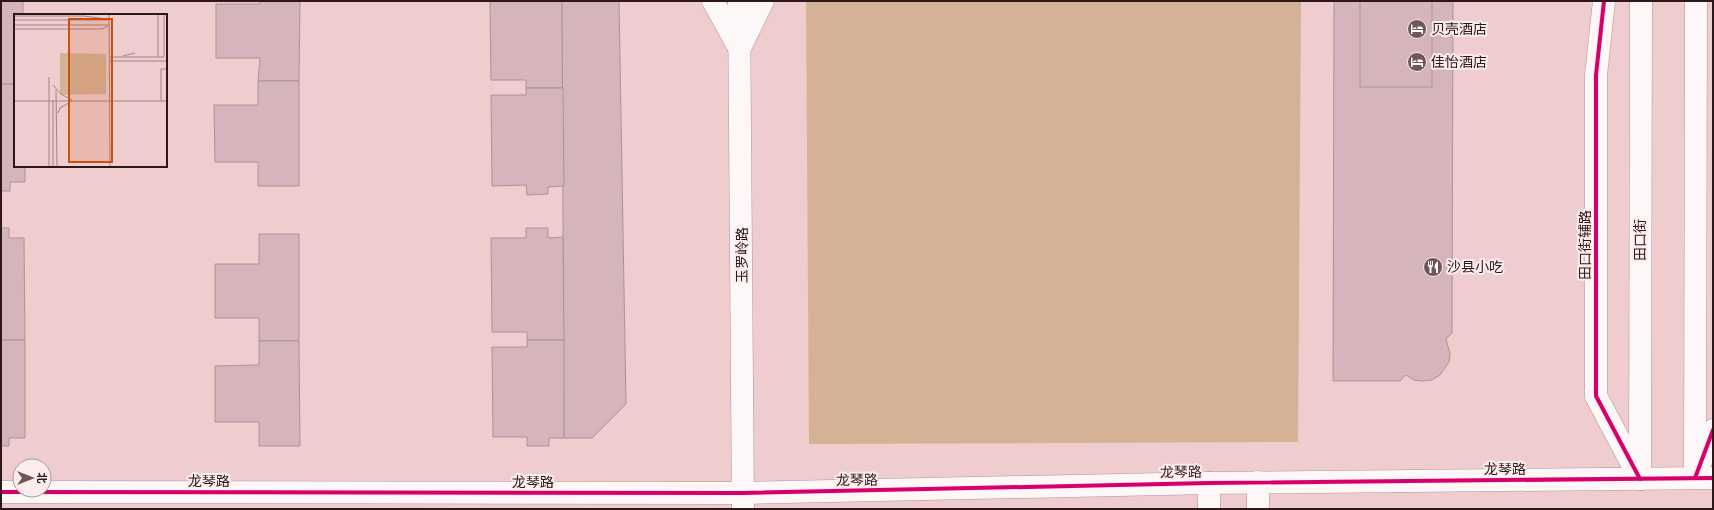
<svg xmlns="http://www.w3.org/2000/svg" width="1714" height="510" viewBox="0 0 1714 510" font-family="'Titillium Web','Noto Sans SC',sans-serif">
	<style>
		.green { fill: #d5b296 }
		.building { fill: #d6b4bb; stroke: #ac9296 }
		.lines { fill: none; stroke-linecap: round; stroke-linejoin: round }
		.minor-casing { stroke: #b09697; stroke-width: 23 }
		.major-casing { stroke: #b09697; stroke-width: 23 }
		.minor { stroke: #fdf7f8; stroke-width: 22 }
		.major { stroke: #fdf7f8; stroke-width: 22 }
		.cycleway-casing { stroke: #fbeded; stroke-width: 6 }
		.cycleway { stroke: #d6006c; stroke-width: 4 }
		.labels { text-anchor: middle; stroke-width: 4; stroke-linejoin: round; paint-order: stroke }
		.poi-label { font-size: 14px; fill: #2e1718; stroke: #fbeded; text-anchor: start }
		.street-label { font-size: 14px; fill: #2e1718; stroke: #fbeded }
		.inset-road { fill: none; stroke: #a28485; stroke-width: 1 }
		.view { fill: #cc4f0e; fill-opacity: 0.15; stroke: #cc4f0e; stroke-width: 2 }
		.inset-edge { fill: none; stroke: #2e1718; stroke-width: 2 }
	</style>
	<rect width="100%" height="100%" fill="#efcccd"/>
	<!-- green -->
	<polygon class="green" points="806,1 1301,1 1298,442 809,444"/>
	<!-- building -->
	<g class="building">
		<polygon points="1,1 23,1 23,15 15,15 15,84 1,84"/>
		<polygon points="260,1 300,1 299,81 258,81 260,58 216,58 216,4 260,4"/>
		<polygon points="490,1 562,1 563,88 526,88 526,80 491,80"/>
		<polygon points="562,1 619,1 626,404 592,438 564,438"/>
		<polygon points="1334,1 1453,1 1452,333 1446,339 1450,354 1449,362 1440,375 1432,380 1423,381 1414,380 1406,375 1400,381 1333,381"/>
		<rect x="1360" y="1" width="72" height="86"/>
		<polygon points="258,81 299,81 299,186 258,186 258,162 215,162 214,105 258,105"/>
		<polygon points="1,84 15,84 15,166 25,166 25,182 10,182 10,191 1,191"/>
		<polygon points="526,88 563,88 564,186 548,187 548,194 527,195 526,185 492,186 491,95 526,95"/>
		<polygon points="1,228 9,228 9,238 24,238 25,340 1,340"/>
		<polygon points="526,228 548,228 548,238 563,237 564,340 527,340 527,332 492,332 491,238 526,238"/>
		<polygon points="259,234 299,234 299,341 259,341 259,318 215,318 215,264 259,264"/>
		<polygon points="1,340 25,340 25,438 9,438 9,446 1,446"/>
		<polygon points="527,340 564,340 564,438 549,438 549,446 527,446 527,437 493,437 492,347 527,347"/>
		<polygon points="259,341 299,341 300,446 259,446 259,422 215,422 215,366 259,365"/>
	</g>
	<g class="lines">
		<defs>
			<g id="minor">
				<polyline points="713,1 739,48"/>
				<polyline points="739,1 743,509"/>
				<polyline points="1604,1 1596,75 1596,396 1640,479"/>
				<polyline points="742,44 763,1"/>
				<polyline points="1695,477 1713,430"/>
				<polyline points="1258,482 1258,509"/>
				<polyline points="1209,483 1209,509"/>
				<polyline points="1,492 743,493 1209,483 1713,478"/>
			</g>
			<g id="major">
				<polyline points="1695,478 1696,1"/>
				<polyline points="1640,479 1641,1"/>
			</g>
		</defs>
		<!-- minor casing -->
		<use href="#minor" class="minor-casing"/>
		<!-- major casing -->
		<use href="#major" class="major-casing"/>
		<!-- minor -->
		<use href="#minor" class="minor"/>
		<!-- major -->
		<use href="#major" class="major"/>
		<defs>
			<g id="cycleway">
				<polyline points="1604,1 1596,75 1596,396 1640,479"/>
				<polyline points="1695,478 1713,430"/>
				<polyline points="1,492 743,493 1209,483 1713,478"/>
			</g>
		</defs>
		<!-- cycleway casing -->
		<use href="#cycleway" class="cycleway-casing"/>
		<!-- cycleway -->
		<use href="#cycleway" class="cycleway"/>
	</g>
	<!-- icons -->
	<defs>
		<symbol id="hotel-disc" viewBox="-11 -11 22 22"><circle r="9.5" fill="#725657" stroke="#fbeded"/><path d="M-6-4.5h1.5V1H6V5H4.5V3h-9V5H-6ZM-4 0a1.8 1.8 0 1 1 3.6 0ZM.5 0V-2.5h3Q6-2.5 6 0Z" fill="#fff"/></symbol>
		<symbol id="restaurant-disc" viewBox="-11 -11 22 22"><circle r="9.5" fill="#725657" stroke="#fbeded"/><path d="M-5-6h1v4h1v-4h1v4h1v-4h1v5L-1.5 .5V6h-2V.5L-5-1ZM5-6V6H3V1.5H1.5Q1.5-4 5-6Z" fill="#fff"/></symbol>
	</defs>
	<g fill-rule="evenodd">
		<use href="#hotel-disc" x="1406" y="18" width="22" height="22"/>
		<use href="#hotel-disc" x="1406" y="51" width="22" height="22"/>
		<use href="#restaurant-disc" x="1422" y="256" width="22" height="22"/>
	</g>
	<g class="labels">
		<!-- poi labels -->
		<g class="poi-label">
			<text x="1431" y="34">贝壳酒店</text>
			<text x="1431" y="67">佳怡酒店</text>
			<text x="1447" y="272">沙县小吃</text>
		</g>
		<!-- street labels -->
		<g class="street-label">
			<text transform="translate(1640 240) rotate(-90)" y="5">田口街</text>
			<text transform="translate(1585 245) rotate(-90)" y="5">田口街辅路</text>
			<text transform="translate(742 255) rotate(-90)" y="5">玉罗岭路</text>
			<text x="1505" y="474">龙琴路</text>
			<text transform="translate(1181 472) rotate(-1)" y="5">龙琴路</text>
			<text transform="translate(857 480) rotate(-1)" y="5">龙琴路</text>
			<text x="209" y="486">龙琴路</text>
			<text x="533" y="487">龙琴路</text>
		</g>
	</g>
	<!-- overview -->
	<g transform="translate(14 14)">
		<rect width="153" height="153" fill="#efcccd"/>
		<path d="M46,39l46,1v40l-46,1z" fill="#d5b296"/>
		<path class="inset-road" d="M95,0l1,153M144,0v43M0,2h70l22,3M0,6h95M0,11h95M0,15h88l6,-3M109,42l12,-3M96,43h54v-43M96,47h57M39,71l8,9 11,6M42,76l1,77M0,87h153M147,87v-32h6M44,99l2,-5 12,-7M35,153v-90M39,153v-67"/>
		<path class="view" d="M55,5h43v143h-43z"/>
		<rect width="153" height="153" class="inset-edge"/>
	</g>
	<!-- border -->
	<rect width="1714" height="510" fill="none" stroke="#2e1718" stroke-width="4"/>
	<!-- north arrow -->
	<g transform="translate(32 478) rotate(90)"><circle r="19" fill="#fbeded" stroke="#a99798"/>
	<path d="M0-3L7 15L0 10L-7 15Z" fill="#725657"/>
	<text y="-6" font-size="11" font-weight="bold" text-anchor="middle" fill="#2e1718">北</text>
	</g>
</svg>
